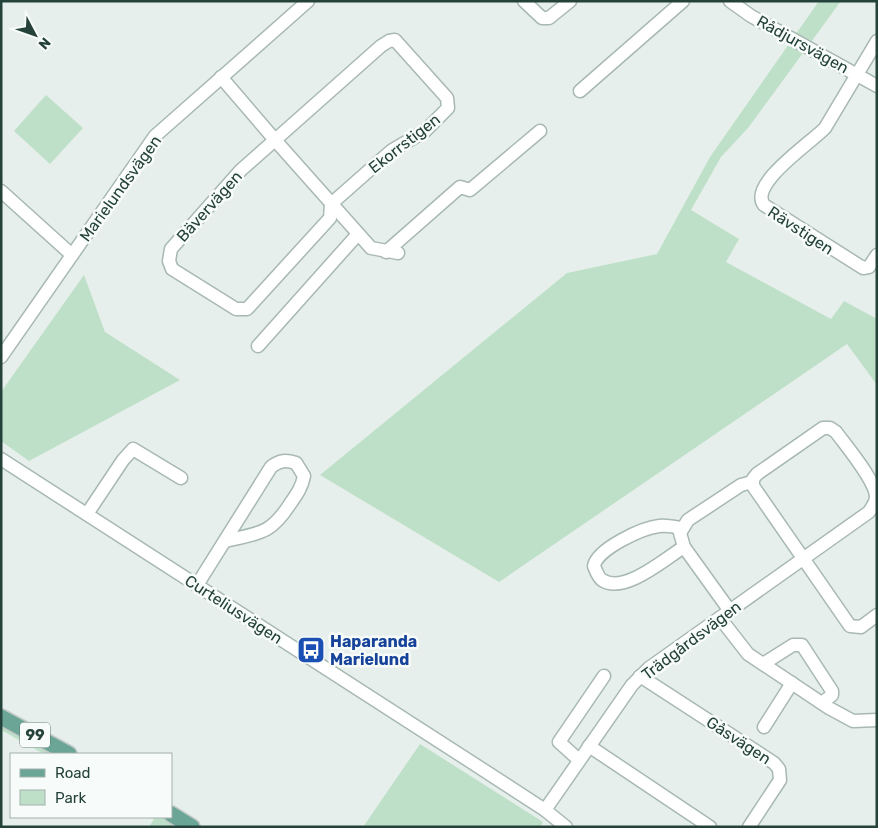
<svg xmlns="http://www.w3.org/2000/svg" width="878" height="828" viewBox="0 0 878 828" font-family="Rubik,sans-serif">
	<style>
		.green { fill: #bfe0c8 }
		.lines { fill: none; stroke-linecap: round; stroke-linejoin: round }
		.minor-casing { stroke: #a8b8b2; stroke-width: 15 }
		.major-casing { stroke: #c2cac8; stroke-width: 18 }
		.minor { stroke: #fff; stroke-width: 12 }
		.major { stroke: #6aa596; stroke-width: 15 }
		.labels { text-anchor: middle; stroke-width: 5; stroke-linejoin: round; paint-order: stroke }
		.shield { fill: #f7fbf9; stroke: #637a73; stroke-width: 1 }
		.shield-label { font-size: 15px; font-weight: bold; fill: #24423a }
		.street-label { font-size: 16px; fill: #24423a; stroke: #f7fbf9 }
		.transit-label { font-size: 16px; font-weight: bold; fill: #164399; stroke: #f7fbf9; text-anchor: start }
	</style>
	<rect width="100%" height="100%" fill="#e6efeb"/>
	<!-- green -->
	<g class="green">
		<polygon points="819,1 841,1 748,128 721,157 691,210 739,239 726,262 831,319 844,301 877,319 877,385 847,344 499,582 320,475 567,273 657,254 710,157"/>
		<polygon points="46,95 83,128 50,164 14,131"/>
		<polygon points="84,275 105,332 180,380 29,461 1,441 1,392"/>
		<polygon points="1,725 56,754 44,754 1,730"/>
		<polygon points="420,744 543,822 540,827 363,827"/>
		<polygon points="150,817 162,817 179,827 149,827 154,819"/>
	</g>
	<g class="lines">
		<defs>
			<g id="minor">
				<polyline points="524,1 542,18 549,18 570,1"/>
				<polyline points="730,1 751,16 877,86"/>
				<path d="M877,41l-52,87c-13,14 -77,56 -61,77l99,63 6,-1 8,-12"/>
				<polyline points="221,77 275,140 241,170 171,249 169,261 172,269 236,309 247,309 330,218 331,204"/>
				<polyline points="580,91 683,1"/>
				<polyline points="1,191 72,255"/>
				<polyline points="331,204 391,151 425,131 448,108 447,98 395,40 389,41 381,46 275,140 371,248 398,253"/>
				<polyline points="386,252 460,187 470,190 540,131"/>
				<polyline points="258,346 358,234"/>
				<polyline points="1,357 155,136 308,1"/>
				<polyline points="1,459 468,760 545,810 566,827"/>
				<polyline points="87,514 123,460 133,449 181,478"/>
				<path d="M682,528c-7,-1 -16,-3 -23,-2 -17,2 -62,23 -65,40 2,5 4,11 8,14 22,15 64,-22 82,-33"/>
				<path d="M197,585l74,-118c9,-7 15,-7 25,-4l8,13c-2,11 -7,18 -14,28 -20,31 -31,29 -65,37"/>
				<polyline points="730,611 684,547 680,533 688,520 741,485 752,482"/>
				<polyline points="720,618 748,654 829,708 853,721 877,720"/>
				<polyline points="763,664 793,645 802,645 832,691 832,695 822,703"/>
				<polyline points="640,676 774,763 779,769 780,780 749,827"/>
				<polyline points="764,727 792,683"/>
				<polyline points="589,746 710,827"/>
				<polyline points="579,760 559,742 604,676"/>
				<path d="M545,810l87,-125 17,-17 220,-156c3,-5 6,-8 7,-14 1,-16 -30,-52 -40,-66l-6,-4h-7l-66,46 -4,5v7l97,140 11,1 16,-12"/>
			</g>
			<g id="major">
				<polyline points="1,717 69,754"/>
				<polyline points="171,814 192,827"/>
			</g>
		</defs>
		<!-- minor casing -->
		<use href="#minor" class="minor-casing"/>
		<!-- major casing -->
		<use href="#major" class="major-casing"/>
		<!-- minor -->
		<use href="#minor" class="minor"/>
		<!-- major -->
		<use href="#major" class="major"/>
	</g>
	<!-- icons -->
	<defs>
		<symbol id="bus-square" viewBox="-11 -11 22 22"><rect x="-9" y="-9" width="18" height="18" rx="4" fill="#1a4fb4" stroke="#f7fbf9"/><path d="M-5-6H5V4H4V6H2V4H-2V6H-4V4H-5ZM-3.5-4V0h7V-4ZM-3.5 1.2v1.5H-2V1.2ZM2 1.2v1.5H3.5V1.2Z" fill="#fff"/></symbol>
	</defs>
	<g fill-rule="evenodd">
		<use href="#bus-square" x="295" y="634" width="32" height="32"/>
	</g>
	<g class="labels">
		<!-- shield labels -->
		<rect class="shield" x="20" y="722.5" width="30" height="25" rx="4"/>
		<g class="shield-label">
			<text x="35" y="740">99</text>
		</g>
		<!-- street labels -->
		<g class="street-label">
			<text transform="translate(803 44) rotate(29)" y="6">Rådjursvägen</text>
			<text transform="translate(404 143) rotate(-38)" y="6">Ekorrstigen</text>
			<text transform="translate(120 188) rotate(-54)" y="6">Marielundsvägen</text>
			<text transform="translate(209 206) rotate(-48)" y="6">Bävervägen</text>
			<text transform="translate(801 230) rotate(33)" y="6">Rävstigen</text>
			<text transform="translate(234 609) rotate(33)" y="6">Curteliusvägen</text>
			<text transform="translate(691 640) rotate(-37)" y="6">Trädgårdsvägen</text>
			<text transform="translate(739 740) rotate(33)" y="6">Gåsvägen</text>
		</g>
		<!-- transit labels -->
		<g class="transit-label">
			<text x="330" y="647">Haparanda<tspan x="330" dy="18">Marielund</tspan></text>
		</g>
	</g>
	<!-- border -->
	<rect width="878" height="828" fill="none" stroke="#24423a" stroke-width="5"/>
	<!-- legend -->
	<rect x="10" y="753" width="162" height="65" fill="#f7fbf9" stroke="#a3b1ad"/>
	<rect x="20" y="769" width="25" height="8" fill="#6aa596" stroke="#a3b1ad"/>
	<text x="55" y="778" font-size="15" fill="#24423a">Road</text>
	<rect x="20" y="790" width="25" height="15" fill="#bfe0c8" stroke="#a3b1ad"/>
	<text x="55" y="803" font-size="15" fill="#24423a">Park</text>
	<!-- north arrow -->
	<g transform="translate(35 35) rotate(131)" stroke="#f7fbf9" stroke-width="4" paint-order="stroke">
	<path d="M0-4L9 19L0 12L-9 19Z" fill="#24423a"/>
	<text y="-8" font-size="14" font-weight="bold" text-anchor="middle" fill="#24423a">N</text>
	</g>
</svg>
